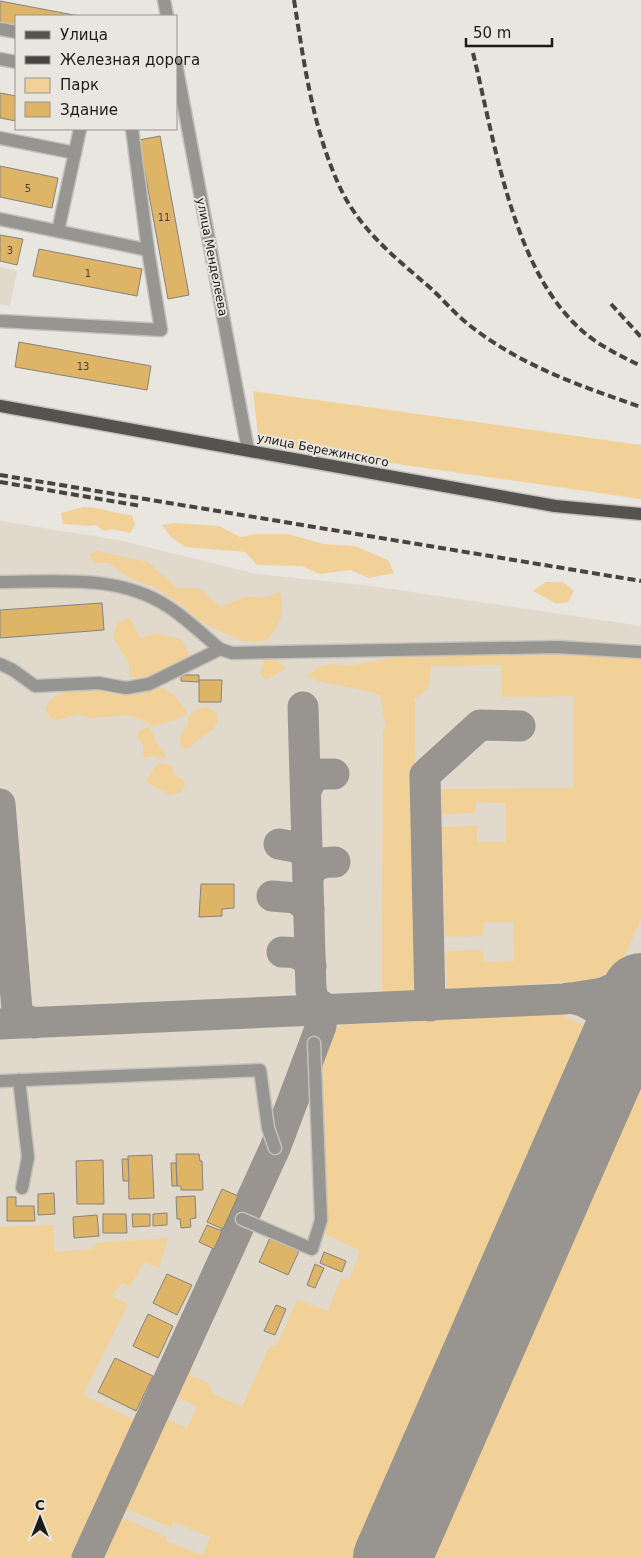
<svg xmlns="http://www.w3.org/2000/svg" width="641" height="1558" viewBox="0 0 641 1558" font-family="'DejaVu Sans',sans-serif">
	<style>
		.built { fill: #e0d9cc }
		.green { fill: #f1d198 }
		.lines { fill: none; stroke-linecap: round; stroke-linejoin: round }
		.taxiway { stroke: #989490; stroke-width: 31 }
		.runway { stroke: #989490; stroke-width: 78 }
		.building { fill: #deb467; stroke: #86837e }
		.minor-casing { stroke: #c4c1bb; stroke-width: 15 }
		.major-casing { stroke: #c4c1bb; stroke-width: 15 }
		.minor { stroke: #969592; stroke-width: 12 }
		.major { stroke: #55534f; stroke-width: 12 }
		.rail { stroke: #464441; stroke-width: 4; stroke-dasharray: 8 4; stroke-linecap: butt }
		.labels { text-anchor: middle; stroke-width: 4; stroke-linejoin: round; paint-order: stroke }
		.number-label { font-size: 10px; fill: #4d412c }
		.street-label { font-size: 12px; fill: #1d1b19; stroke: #e9e5df }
	</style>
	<rect width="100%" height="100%" fill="#e9e5df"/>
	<!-- built -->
	<g class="built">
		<polygon points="0,267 17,271 10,306 0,304"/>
		<polygon points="0,521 118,540 257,574 371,586 641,626 641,1558 0,1558"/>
	</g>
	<!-- green -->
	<g class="green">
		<polygon points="253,391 641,445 641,499 259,444"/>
		<path d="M83,507c17,0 32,7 49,8l3,10 -5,8 -18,-4 -8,2 -8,-6c-12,2 -21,-1 -33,-1l-2,-11z"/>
		<polygon points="174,523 219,526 240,537 257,534 288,534 323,544 355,546 388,560 394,573 369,578 351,570 319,574 302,566 257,565 245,552 185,547 171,537 162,525"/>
		<path d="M97,551l51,11 29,26h22l22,19 26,-11 16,2 17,-6c5,23 1,31 -14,49l-21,1 -41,-18 -25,-21 -27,-17 -19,-6 -24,-17h-15l-5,-8z"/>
		<polygon points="546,582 563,582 574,591 568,602 557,604 533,591"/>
		<polygon points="129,617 140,638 155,633 181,639 189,653 182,665 142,678 129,677 129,664 113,637 117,624"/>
		<path d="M558,652l83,4v263l-19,42 -13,11 -18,9 -144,8 -1,-38 37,-1 1,12 30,-1 -1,-39h-30v14l-38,1 -3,-110 35,-1v16h29v-39l-30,-1 -1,11 -33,1 -1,-25 132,-1v-92l-71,1 -1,-32 -70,1c-1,22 0,21 -19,35h3l1,293 -34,2 1,-266 3,-2 -6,-33c-21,-9 -60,-9 -73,-20l11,-8 13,-3 17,2 45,-9z"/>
		<polygon points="274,659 286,668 266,680 260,674 264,660"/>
		<path d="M163,688l10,6 15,19 -13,7 -21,6 -24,-11 -41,3 -10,-4 -21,6 -8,-2 -5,-9c4,-9 11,-15 20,-17 32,-8 66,0 98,-4z"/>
		<path d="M207,707l10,6c2,18 -7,17 -18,26 -5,4 -6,7 -13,10l-5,-2c-1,-10 -2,-16 7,-21v-9l9,-8z"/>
		<path d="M148,727c5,5 5,10 9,16 4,6 7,7 9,14l-5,2 -7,-3 -11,2v-13l-6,-8 3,-7z"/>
		<polygon points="158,763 171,765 175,775 183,780 185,785 181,792 170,795 145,781"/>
		<polygon points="561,1014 584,1026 587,1043 360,1558 98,1558 117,1515 167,1537 166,1541 203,1555 210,1537 174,1522 171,1527 121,1507 162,1417 187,1428 197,1407 172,1394 185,1366 193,1370 190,1375 208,1383 213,1394 242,1407 269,1347 277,1345 297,1300 328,1311 341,1278 349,1280 360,1251 322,1232 316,1062 327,1037 341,1025"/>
		<polygon points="641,1062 641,1558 423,1558"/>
		<polygon points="53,1225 55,1252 91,1249 96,1243 168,1238 159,1268 144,1262 130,1287 122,1283 112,1296 128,1304 83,1395 136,1421 74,1558 0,1558 0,1227"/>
	</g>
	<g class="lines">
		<!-- taxiway -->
		<g class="taxiway">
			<polyline points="303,707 311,990 314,1001 328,1010"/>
			<polyline points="306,791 311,779 322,774 334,774"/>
			<polyline points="0,804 17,1010 20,1018 35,1023"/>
			<polyline points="279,844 300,848 308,859"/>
			<path d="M308,877c5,-13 14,-15 27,-15"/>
			<polyline points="272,896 296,898 309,909"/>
			<path d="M282,952c13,0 21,1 29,14"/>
			<path d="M568,998c36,5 46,27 44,61"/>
			<polyline points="430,1006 425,775 480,725 520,726"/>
			<polyline points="0,1024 565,999 603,993 641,976"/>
			<polyline points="87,1558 275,1148 321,1026 322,1010"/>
		</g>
		<!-- runway -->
		<polyline class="runway" points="392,1558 641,992"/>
	</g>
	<!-- building -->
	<g class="building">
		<polygon points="0,1 79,16 16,16 16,27 0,24"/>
		<polygon points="0,93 16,96 16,121 0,118"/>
		<polygon points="160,136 189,295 168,299 139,140"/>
		<polygon points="0,166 58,178 52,208 0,197"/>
		<polygon points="0,235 23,239 17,265 0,261"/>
		<polygon points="39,249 142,269 137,296 33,276"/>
		<polygon points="19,342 151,366 147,390 15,367"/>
		<polygon points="102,603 104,630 0,638 0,610"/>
		<polygon points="181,675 199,675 199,682 181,681"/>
		<polygon points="199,680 222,680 221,702 199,702"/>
		<polygon points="201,884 234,884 234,908 222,909 222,916 199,917"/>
		<polygon points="176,1154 199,1154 200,1161 202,1161 203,1190 181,1190 181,1186 177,1186"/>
		<polygon points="152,1155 154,1198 129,1199 128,1156"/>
		<polygon points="122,1159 128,1159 129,1181 123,1181"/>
		<polygon points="103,1160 104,1204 77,1204 76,1161"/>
		<polygon points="171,1163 176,1163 177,1186 172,1186"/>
		<polygon points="222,1189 238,1196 223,1229 207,1222"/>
		<polygon points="54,1193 55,1214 38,1215 38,1194"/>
		<polygon points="195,1196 196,1218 190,1219 191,1227 181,1228 180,1219 177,1219 176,1197"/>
		<polygon points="7,1197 16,1197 16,1206 34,1206 35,1221 7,1221"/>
		<polygon points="167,1213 167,1225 153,1226 153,1214"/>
		<polygon points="103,1214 126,1214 127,1233 103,1233"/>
		<polygon points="132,1214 150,1214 150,1226 133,1227"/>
		<polygon points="97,1215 99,1236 74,1238 73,1217"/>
		<polygon points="207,1225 222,1231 214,1249 199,1242"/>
		<polygon points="270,1238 299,1251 288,1275 259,1262"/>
		<polygon points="324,1252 346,1261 342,1272 320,1263"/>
		<polygon points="315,1264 324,1268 315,1288 307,1285"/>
		<polygon points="167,1274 192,1285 177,1315 153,1303"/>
		<polygon points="276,1305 286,1309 275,1335 264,1331"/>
		<polygon points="148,1314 173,1326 158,1358 133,1346"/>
		<polygon points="115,1358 153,1376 136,1411 98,1392"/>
	</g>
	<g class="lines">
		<defs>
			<g id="minor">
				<polyline points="164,0 167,16"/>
				<polyline points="0,29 16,32"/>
				<polyline points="0,59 16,62"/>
				<polyline points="176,64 248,450"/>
				<polyline points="0,138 75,153"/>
				<polyline points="0,219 148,250"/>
				<polyline points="58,231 80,129"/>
				<polyline points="0,321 161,330 148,250 132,129"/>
				<path d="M0,582c56,0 118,-8 167,24 19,12 36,29 53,43"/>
				<polyline points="0,664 13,670 35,686 99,683 126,688 149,684 220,649 232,653 557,647 641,652"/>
				<polyline points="19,1080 28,1157 22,1188"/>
				<polyline points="0,1081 260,1070 268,1128 275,1148"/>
				<polyline points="242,1219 312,1249 321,1220 314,1043"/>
			</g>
			<polyline id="major" points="0,406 555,506 641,514"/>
		</defs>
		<!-- minor casing -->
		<use href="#minor" class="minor-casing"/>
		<!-- major casing -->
		<use href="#major" class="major-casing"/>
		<!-- minor -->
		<use href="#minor" class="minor"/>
		<!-- major -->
		<use href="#major" class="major"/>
		<!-- rail -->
		<g class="rail">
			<path d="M294,0c10,62 18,125 44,183 19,44 54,72 89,102 14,12 26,27 41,39 51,41 112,62 173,83"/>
			<path d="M473,53c21,85 38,207 101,270 19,20 43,31 67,43"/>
			<polyline points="611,304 641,337"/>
			<polyline points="0,475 641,581"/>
			<polyline points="0,482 141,506"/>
		</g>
	</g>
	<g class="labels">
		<!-- number labels -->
		<g class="number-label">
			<text x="28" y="192">5</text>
			<text x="164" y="221">11</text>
			<text x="10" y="254">3</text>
			<text x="88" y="277">1</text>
			<text x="83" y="370">13</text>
		</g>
		<!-- street labels -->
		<g class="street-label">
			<text transform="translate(212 257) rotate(79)" y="4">улица Менделеева</text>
			<text transform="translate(323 450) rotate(11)" y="4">улица Бережинского</text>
		</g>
	</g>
	<!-- legend -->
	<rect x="15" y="15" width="162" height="115" fill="#e9e5df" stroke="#979490"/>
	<rect x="25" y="31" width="25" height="8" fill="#55534f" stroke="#979490"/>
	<text x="60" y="40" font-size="15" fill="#1d1b19">Улица</text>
	<rect x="25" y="56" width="25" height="8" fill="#464441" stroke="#979490"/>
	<text x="60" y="65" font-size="15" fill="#1d1b19">Железная дорога</text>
	<rect x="25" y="78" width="25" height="15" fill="#f1d198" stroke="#979490"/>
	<text x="60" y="90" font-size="15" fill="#1d1b19">Парк</text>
	<rect x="25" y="102" width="25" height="15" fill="#deb467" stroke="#979490"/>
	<text x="60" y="115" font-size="15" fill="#1d1b19">Здание</text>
	<!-- north arrow -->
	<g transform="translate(40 1518)" stroke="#e9e5df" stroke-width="4" paint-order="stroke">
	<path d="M0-4L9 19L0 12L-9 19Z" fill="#1d1b19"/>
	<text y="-8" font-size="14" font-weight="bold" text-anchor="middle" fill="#1d1b19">С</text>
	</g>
	<!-- scale -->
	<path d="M466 38v8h86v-8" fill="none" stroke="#1d1b19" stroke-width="2.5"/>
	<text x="473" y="38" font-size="15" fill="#1d1b19" stroke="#e9e5df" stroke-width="4" paint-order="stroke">50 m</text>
</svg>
